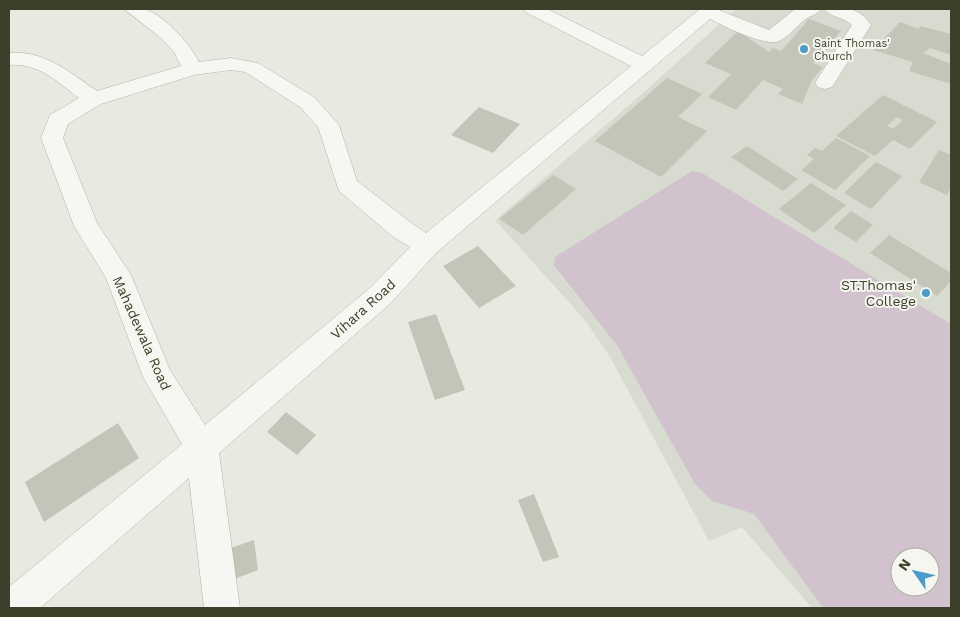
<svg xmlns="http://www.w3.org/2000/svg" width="960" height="617" viewBox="0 0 960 617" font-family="'Work Sans',sans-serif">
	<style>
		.built { fill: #d8dbcf }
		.green { fill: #d2c2ce; fill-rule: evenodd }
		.building { fill: #c4c5b8; fill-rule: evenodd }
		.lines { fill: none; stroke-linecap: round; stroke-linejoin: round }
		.minor-casing { stroke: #b1b3a6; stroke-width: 1 }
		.minor { fill: #f6f7f3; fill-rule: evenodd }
		.poi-dot { fill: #4a9bc9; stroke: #f6f6f0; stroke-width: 2 }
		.labels { text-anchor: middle; stroke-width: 4; stroke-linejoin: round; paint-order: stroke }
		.far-poi-label { font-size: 11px; fill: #3c402a; stroke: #f6f6f0; text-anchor: start }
		.poi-label { font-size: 14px; fill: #3c402a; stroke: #f6f6f0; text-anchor: end }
		.street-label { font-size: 14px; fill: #3c402a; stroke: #f6f6f0 }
	</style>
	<rect width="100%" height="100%" fill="#e8e9e0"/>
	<!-- built -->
	<polygon class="built" points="736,9 951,9 951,324 702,173 554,267 618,347 712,501 754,514 823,608 812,608 742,527 709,541 609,355 584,319 496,221 499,217 642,94"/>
	<!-- green -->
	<path class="green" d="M692,171l10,2 249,151v284h-128l-69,-94 -42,-13 -17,-17 -77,-137 -64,-81 1,-9zM900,557h30v30h-30z"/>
	<!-- building -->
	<g class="building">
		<polygon points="809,19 841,31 813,63 823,67 812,80 802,104 778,94 783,89 763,80 736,110 708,97 731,74 705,63 738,31 769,52 773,48 781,51"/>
		<polygon points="900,22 919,29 920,26 951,34 951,55 930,48 923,53 951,64 951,84 909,71 913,62 873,50"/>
		<polygon points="667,78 702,94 678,117 707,131 661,177 595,141"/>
		<path d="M883,95l54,27 -27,27 -17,-9 -18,16 -39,-20zM897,117l6,3 -10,9 -6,-3z"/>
		<polygon points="479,107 520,124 493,153 451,135"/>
		<polygon points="836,138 870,156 835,190 801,170 814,159 807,155 815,148 822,151"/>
		<polygon points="747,146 798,179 783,191 731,157"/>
		<polygon points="939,150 951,155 951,187 947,195 919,182"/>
		<polygon points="876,162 902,176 871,209 844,193"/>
		<polygon points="553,175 576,189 523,235 499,219"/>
		<polygon points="811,183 846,205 814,233 779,209"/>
		<polygon points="851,211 873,225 856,242 833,228"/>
		<polygon points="889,235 951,273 951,281 937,296 870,253"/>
		<polygon points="478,246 516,286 479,308 443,266"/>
		<polygon points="436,314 465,390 435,400 408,322"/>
		<polygon points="286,412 316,435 297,455 267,432"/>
		<polygon points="118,423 139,458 44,522 25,482"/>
		<polygon points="534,494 559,557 543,562 518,500"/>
		<polygon points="254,540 258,570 232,580 228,549"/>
	</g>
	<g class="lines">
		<defs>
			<g id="minor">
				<path d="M124,9c6,0 13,-1 19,0 18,2 49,37 56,53l32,-4 27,5 56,34 25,28 18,56 53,41 16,11 205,-167 -104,-53 -3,-4h23l95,47 58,-47h20l-1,1 50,20 25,-20 27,-1c-4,6 -13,7 -19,13 -7,6 -15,16 -23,19 -14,6 -55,-15 -69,-22l-274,234 -46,51 -171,149 21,155h-36l-15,-130 -149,130h-31v-21l173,-143 -39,-67 -37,-99 -32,-52 -33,-88 9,-23 29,-17c-23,-17 -40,-35 -70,-33v-12c36,-3 60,19 88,38l84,-25 -7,-14 -13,-14zM231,70l14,2 55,35 18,20 21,64 53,45 18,11 -40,41 -165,137 -35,-55 -39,-95 -34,-52 -34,-85 5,-14 33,-20 93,-29z"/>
				<path d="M825,9c21,-1 33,-3 46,16l-39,62 -7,2 -7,-2 -3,-4 37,-58c-7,-8 -21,-7 -27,-16z"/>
			</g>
		</defs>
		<!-- minor casing -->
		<use href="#minor" class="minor-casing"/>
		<!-- minor -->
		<use href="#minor" class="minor"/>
	</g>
	<!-- markers -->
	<g class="poi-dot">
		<circle cx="804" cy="49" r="5"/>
		<circle cx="926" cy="293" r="5"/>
	</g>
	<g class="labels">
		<!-- far-poi labels -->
		<g class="far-poi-label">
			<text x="814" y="47">Saint Thomas'<tspan x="814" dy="13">Church</tspan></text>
		</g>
		<!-- poi labels -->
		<g class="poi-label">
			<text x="916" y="290">ST.Thomas'<tspan x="916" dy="16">College</tspan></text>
		</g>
		<!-- street labels -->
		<g class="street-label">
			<text transform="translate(363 309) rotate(-42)" y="5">Vihara Road</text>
			<text transform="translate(142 333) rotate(66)" y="5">Mahadewala Road</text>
		</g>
	</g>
	<!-- border -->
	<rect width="960" height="617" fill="none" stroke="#3c402a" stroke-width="20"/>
	<!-- north arrow -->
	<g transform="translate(915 572) rotate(304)"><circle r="24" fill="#f6f6f0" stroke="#acada1"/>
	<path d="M0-4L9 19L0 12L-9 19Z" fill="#4a9bc9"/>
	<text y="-8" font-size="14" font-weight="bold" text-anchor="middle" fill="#3c402a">N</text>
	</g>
</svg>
